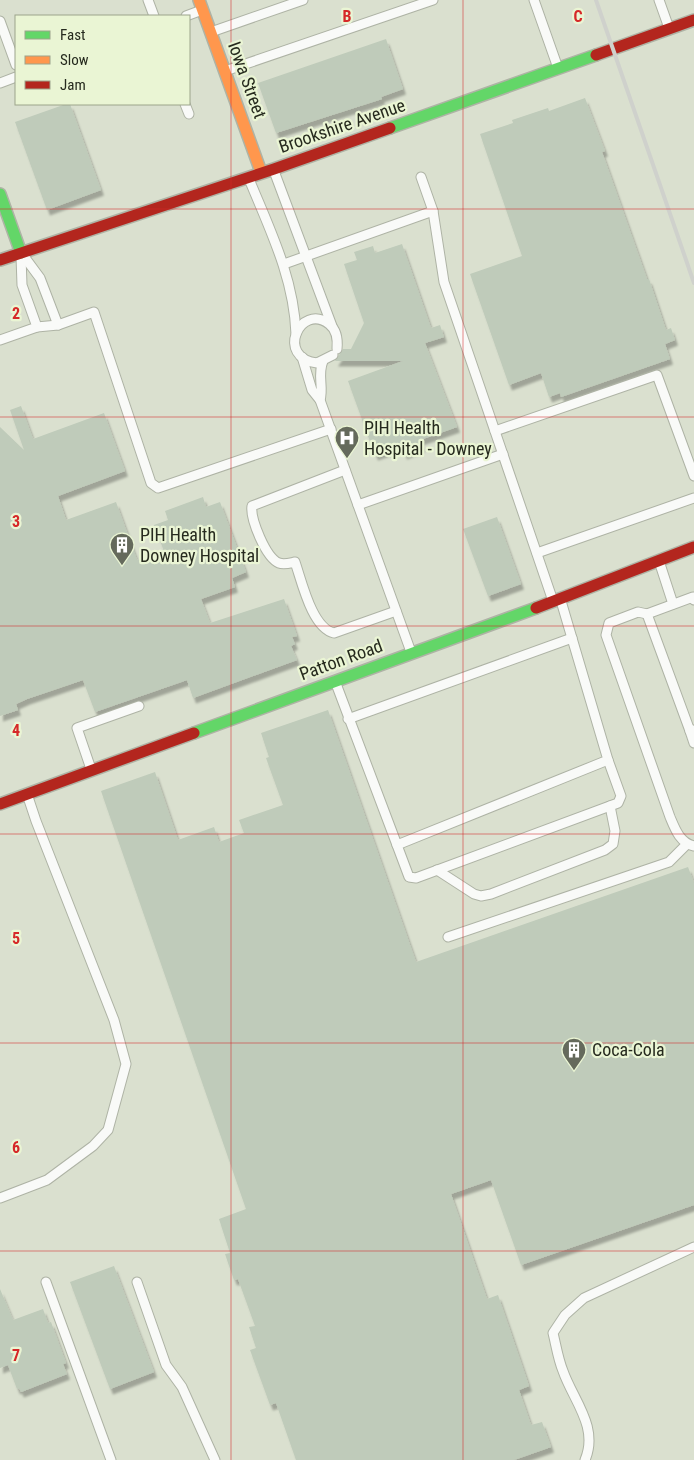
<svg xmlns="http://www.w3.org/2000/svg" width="694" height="1460" viewBox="0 0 694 1460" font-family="'Roboto Condensed',sans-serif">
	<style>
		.building { fill: #bfcbba; filter: url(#shadow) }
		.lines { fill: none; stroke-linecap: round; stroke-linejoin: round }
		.lane-casing { stroke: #aeb3a5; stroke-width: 11 }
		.fast-casing { stroke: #aeb3a5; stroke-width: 14 }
		.slow-casing { stroke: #aeb3a5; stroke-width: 14 }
		.jam-casing { stroke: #aeb3a5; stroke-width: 14 }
		.lane { stroke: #f9faf8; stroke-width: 9 }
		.fast { stroke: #63d668; stroke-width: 11 }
		.slow { stroke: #ff974d; stroke-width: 11 }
		.jam { stroke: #b3261e; stroke-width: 11 }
		.rail { stroke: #cfd1cc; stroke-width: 4 }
		.grid { fill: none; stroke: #d62828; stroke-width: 1; stroke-opacity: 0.55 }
		.labels { text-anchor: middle; stroke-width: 4.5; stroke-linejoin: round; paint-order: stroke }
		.street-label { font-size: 18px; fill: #262a1e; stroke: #eaf5d4 }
		.poi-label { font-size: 18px; fill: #262a1e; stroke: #eaf5d4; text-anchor: start }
		.grid-label { font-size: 16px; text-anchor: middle; font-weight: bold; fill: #d62828; stroke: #eaf5d4; stroke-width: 4.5; stroke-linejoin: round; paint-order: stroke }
	</style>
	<defs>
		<filter id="shadow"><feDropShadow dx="3" dy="5.5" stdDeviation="1" flood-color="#0004"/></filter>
	</defs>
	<rect width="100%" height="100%" fill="#dae0cf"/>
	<!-- building -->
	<g class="building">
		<polygon points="386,39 403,89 381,97 382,99 276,133 258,83"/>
		<polygon points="585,98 605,151 602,152 647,279 649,279 666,330 671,328 675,340 665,344 670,359 561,397 560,393 549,397 541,373 509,385 470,274 522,256 480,134 513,123 512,120 548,108 549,111"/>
		<polygon points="66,104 70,104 101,190 47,210 15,122"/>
		<polygon points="402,244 431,328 440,325 444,337 425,343 457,427 420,440 422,447 404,454 402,446 375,455 348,381 403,361 335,361 343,349 351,349 364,323 344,264 357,260 354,252 373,246 375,253"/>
		<polygon points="21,406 33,439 104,413 125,471 58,496 66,520 116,502 137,560 164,551 154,525 168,520 165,511 203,497 206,507 220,502 246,572 232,578 235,587 201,599 210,623 284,599 297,636 292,637 295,644 291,646 297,660 193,698 187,680 95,712 83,680 27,699 16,704 18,710 0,716 0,427 24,450 10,410"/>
		<polygon points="497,517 521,584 488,596 463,529"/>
		<polygon points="328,710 416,962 688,867 694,883 694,1205 521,1265 491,1180 451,1194 487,1299 498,1295 529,1386 519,1390 531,1425 542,1422 551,1447 514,1460 296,1460 276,1403 270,1405 250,1350 256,1348 249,1327 255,1326 238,1279 234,1280 225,1254 230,1253 219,1219 246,1209 101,791 155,772 178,840 214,827 219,842 244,833 239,820 283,805 266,758 269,757 261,733"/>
		<polygon points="114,1266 154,1372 110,1389 70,1282"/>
		<polygon points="0,1289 13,1320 43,1309 48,1323 51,1322 66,1363 63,1364 67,1374 21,1392 19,1388 17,1389 8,1365 0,1368"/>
	</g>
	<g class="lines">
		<defs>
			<g id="lane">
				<polyline points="148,0 154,16"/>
				<polyline points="534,0 558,68"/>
				<polyline points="659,0 669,28"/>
				<polyline points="186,16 202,10"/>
				<polyline points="0,21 16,65"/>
				<polyline points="211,32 303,0"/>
				<polyline points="225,71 433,0"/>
				<polyline points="0,83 16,77"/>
				<polyline points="185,104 189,114"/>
				<polyline points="274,171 332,326"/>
				<polyline points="421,177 433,211 444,282 553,601"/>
				<path d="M249,179c21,51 45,99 47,155"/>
				<polyline points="23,255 40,278 58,325"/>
				<polyline points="284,264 433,211"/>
				<polyline points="37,327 58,325 94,312 151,483 158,488 331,429"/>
				<polyline points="0,340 37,327 22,285 21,256"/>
				<path d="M333,355l-16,8c-42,-5 -17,-61 12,-39 8,6 9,15 8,25"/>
				<polyline points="302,357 312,390 320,400 411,652"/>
				<path d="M320,400c4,-13 -3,-25 3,-39"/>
				<polyline points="495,431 657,375 694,476"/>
				<path d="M345,470l-93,36c-2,13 14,52 27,57 5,2 11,0 16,-1 7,20 17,66 39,71l62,-22"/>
				<polyline points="358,505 503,454"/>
				<polyline points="537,553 694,498"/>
				<polyline points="659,561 673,604"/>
				<polyline points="694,600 693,597 647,614 690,731 694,730"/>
				<path d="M647,614l-9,-2 -29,11 -3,12 64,182c5,12 10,26 24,29"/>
				<polyline points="335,681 397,845 608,760 561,601"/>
				<polyline points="348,719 572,638"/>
				<polyline points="690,731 694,743"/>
				<polyline points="91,769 77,728 139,706"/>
				<polyline points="397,845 409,877 416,878 618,803 621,796 608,760"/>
				<polyline points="437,870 474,894 481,896 491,894 605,850 613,844 615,831 610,806"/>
				<polyline points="448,937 669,862 687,844"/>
				<polyline points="0,1198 47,1180 93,1146 108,1130 126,1064 114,1020 36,821 27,794"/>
				<polyline points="46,1282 111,1460"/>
				<polyline points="137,1282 166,1365 182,1387 215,1460"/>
				<path d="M585,1460c14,-33 -12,-60 -22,-89 -5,-12 -7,-26 -10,-38l12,-18 19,-17 110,-51"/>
			</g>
			<g id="fast">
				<polyline points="390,128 596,55"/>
				<polyline points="0,194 21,253"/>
				<polyline points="194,733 536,608"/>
			</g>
			<polyline id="slow" points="199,0 261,172"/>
			<g id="jam">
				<polyline points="596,55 694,20"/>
				<polyline points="0,260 274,169 390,128"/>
				<polyline points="536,608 694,547"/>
				<polyline points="0,804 194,733"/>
			</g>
		</defs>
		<!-- lane casing -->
		<use href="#lane" class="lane-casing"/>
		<!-- fast casing -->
		<use href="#fast" class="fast-casing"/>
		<!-- slow casing -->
		<use href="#slow" class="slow-casing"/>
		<!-- jam casing -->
		<use href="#jam" class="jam-casing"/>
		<!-- lane -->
		<use href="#lane" class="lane"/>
		<!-- fast -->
		<use href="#fast" class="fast"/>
		<!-- slow -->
		<use href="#slow" class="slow"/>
		<!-- jam -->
		<use href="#jam" class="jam"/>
		<!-- rail -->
		<polyline class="rail" points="596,0 694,283"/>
	</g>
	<!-- grid -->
	<path class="grid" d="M231,0v1460M463,0v1460M0,209h694M0,417h694M0,626h694M0,834h694M0,1043h694M0,1251h694"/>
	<!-- icons -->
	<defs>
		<symbol id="hospital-pin" viewBox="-11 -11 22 30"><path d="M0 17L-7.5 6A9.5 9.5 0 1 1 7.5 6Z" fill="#656a5c" stroke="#eaf5d4"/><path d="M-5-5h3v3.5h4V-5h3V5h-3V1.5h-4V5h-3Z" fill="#fff"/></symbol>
		<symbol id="building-pin" viewBox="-11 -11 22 30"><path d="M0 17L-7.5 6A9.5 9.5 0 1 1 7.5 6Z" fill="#656a5c" stroke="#eaf5d4"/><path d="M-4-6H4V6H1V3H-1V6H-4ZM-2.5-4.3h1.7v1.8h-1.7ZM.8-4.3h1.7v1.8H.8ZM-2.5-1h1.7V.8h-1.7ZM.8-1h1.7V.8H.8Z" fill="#fff"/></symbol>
	</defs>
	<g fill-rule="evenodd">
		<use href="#hospital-pin" x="333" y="424" width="28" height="38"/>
		<use href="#building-pin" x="108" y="531" width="28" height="38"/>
		<use href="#building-pin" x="560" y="1036" width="28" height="38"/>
	</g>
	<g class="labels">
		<!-- street labels -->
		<g class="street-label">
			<text transform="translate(247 80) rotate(70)" y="6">Iowa Street</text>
			<text transform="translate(342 126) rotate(-19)" y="6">Brookshire Avenue</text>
			<text transform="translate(341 660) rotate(-20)" y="6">Patton Road</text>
		</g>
		<!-- poi labels -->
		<g class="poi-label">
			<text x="364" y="434">PIH Health<tspan x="364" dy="21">Hospital - Downey</tspan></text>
			<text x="140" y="541">PIH Health<tspan x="140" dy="21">Downey Hospital</tspan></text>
			<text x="592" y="1056">Coca-Cola</text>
		</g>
	</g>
	<g class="grid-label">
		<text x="347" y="22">B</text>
		<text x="578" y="22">C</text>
		<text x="16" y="319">2</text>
		<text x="16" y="527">3</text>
		<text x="16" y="736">4</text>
		<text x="16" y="944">5</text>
		<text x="16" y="1153">6</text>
		<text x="16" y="1361">7</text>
	</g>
	<!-- legend -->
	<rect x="15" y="15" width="175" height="90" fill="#eaf5d4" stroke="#9ca48b"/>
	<rect x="25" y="31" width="25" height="8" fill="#63d668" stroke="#9ca48b"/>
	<text x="60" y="40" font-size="15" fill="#262a1e">Fast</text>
	<rect x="25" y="56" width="25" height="8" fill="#ff974d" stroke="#9ca48b"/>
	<text x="60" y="65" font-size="15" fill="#262a1e">Slow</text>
	<rect x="25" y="81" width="25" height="8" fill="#b3261e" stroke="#9ca48b"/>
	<text x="60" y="90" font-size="15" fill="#262a1e">Jam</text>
</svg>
